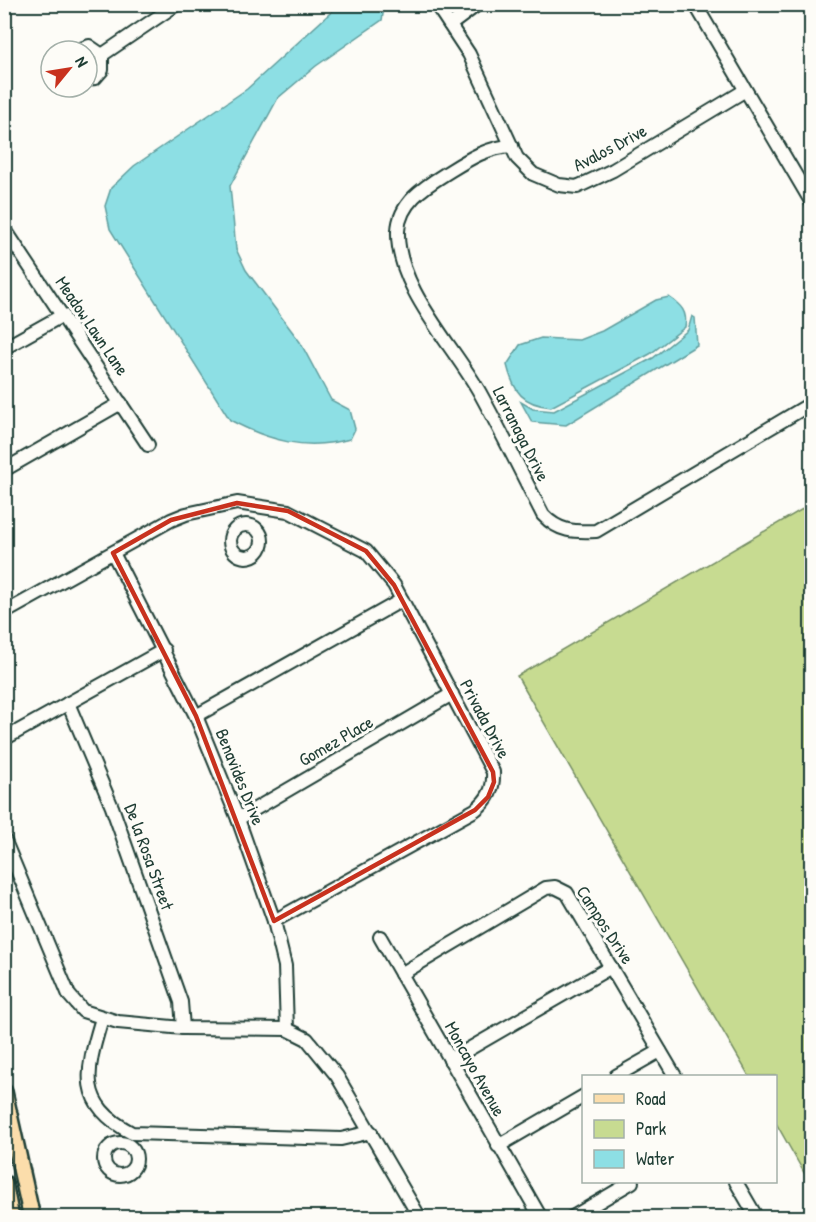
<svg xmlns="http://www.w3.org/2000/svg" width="816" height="1222" viewBox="0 0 816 1222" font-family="'Patrick Hand',sans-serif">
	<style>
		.green { fill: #c7db91; stroke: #738c62; stroke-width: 1.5 }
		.water { fill: #8ddfe4; stroke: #619e9e; stroke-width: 1.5 }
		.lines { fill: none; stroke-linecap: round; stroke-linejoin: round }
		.minor-casing { stroke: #1f3d34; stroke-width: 16 }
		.major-casing { stroke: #1f3d34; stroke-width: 20 }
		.minor { stroke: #fdfcf7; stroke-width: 12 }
		.major { stroke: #fbddab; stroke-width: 15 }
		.marked { fill: none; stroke: #c8321e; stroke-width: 4.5; stroke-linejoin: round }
		.labels { text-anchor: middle; stroke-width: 6; stroke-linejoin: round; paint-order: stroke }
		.street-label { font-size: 18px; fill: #1f3d34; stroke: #fdfcf7 }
	</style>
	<rect width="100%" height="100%" fill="#fdfcf7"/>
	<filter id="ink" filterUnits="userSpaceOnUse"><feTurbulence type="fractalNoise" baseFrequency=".0167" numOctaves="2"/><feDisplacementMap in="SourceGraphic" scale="12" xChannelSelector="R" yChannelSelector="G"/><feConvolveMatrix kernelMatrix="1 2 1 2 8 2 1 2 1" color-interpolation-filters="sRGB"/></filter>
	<g filter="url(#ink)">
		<!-- green -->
		<polygon class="green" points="811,504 811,1185 776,1123 776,1076 749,1076 517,676"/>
		<!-- water -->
		<g class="water">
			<path d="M339,5h36l9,3 -2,12 -66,46 -38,32 -48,88 6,63 10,21 54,72 31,58 19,10 5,19 -5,10c-44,12 -81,2 -120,-19l-120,-191 -5,-23 6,-18 23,-22 113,-77z"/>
			<path d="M669,297c12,8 19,15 16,30l-35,27 -99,53c-28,-3 -37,-14 -44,-42l13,-20 21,-7 38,2 23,-9 54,-31z"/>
			<polygon points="692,316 695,318 697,345 566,425 532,422 521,402 533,409 554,411 653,358 688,330"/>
		</g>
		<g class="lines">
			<defs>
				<g id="minor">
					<polyline points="436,4 469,54 517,158 533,174 559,185 577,187 613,170 744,91"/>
					<polyline points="695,4 812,203"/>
					<polyline points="450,25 478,4"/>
					<polyline points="76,51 89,46 102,55 102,70 95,78 87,79"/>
					<polyline points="102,55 177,4"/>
					<path d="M512,146c-26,1 -46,15 -67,28 -21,13 -46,29 -47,57 -2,56 56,115 82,162 22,40 42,81 63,122 16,17 31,17 53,16l216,-128"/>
					<polyline points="4,228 148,445"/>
					<polyline points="4,348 63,315"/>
					<polyline points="4,470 121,403"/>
					<circle cx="246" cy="541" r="16"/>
					<polyline points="113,553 196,716 238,819 274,921 285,966 287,1029"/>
					<path d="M4,613l167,-93 15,-6 51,-11 51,8 78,40 28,34 99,187c1,17 -5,28 -18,38l-201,111"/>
					<polyline points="68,703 112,807 181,1002 183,1028"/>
					<polyline points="196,716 402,600"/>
					<polyline points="4,739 164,650"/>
					<polyline points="238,819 452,694"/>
					<polyline points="4,839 69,995 83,1011 118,1022 183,1028 287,1029 307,1039 337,1076 420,1218"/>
					<polyline points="380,937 541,1218"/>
					<polyline points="401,974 546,888 555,887 567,893 675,1076"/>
					<path d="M102,1018c-15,51 -27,85 30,115l209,6 30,-7"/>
					<polyline points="450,1060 611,967"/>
					<polyline points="616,1076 660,1051"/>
					<circle cx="120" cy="1159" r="16"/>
					<polyline points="498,1146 584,1096"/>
					<polyline points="736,1182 757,1218"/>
					<polyline points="571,1218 632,1182"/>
				</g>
				<g id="major">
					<polyline points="4,1092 32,1218"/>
					<polyline points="4,1183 11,1218"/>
				</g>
			</defs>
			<!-- minor casing -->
			<use href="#minor" class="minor-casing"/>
			<!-- major casing -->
			<use href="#major" class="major-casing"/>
			<!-- minor -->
			<use href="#minor" class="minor"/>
			<!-- major -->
			<use href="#major" class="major"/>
		</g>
	</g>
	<!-- marked area -->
	<path class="marked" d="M237,503l51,8 78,40 28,34 99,187 1,10 -6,15 -13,13 -201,111 -78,-205 -83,-163 58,-33z"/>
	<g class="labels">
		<!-- street labels -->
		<g class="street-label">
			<text transform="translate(610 148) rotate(-28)" y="6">Avalos Drive</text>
			<text transform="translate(92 326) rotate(56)" y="6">Meadow Lawn Lane</text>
			<text transform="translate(521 434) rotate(63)" y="6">Larranaga Drive</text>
			<text transform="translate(485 719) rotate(62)" y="6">Privada Drive</text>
			<text transform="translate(336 741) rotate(-30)" y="6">Gomez Place</text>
			<text transform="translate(240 777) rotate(68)" y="6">Benavides Drive</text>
			<text transform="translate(149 857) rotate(70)" y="6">De la Rosa Street</text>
			<text transform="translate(605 925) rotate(57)" y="6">Campos Drive</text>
			<text transform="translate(475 1069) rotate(61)" y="6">Moncayo Avenue</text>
		</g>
	</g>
	<!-- margin -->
	<rect width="816" height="1222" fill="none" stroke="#fdfcf7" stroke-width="24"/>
	<rect x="12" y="12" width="792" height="1198" fill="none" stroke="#1f3d34" stroke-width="2" filter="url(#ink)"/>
	<!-- legend -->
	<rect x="582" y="1075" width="195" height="108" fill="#fdfcf7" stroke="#a4b0a9" stroke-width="1.5"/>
	<rect x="594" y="1094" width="30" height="9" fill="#fbddab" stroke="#a4b0a9" stroke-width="1.5"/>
	<text x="636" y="1105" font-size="18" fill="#1f3d34">Road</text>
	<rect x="594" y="1120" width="30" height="18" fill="#c7db91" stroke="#a4b0a9" stroke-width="1.5"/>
	<text x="636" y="1135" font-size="18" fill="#1f3d34">Park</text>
	<rect x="594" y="1150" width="30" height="18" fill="#8ddfe4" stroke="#a4b0a9" stroke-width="1.5"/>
	<text x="636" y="1165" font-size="18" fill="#1f3d34">Water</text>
	<!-- north arrow -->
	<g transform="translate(69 69) rotate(60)"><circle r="28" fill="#fdfcf7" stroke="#a4b0a9" stroke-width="1.5"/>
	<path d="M0-4.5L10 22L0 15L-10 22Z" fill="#c8321e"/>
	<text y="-9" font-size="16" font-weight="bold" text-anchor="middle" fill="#1f3d34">N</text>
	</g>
</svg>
